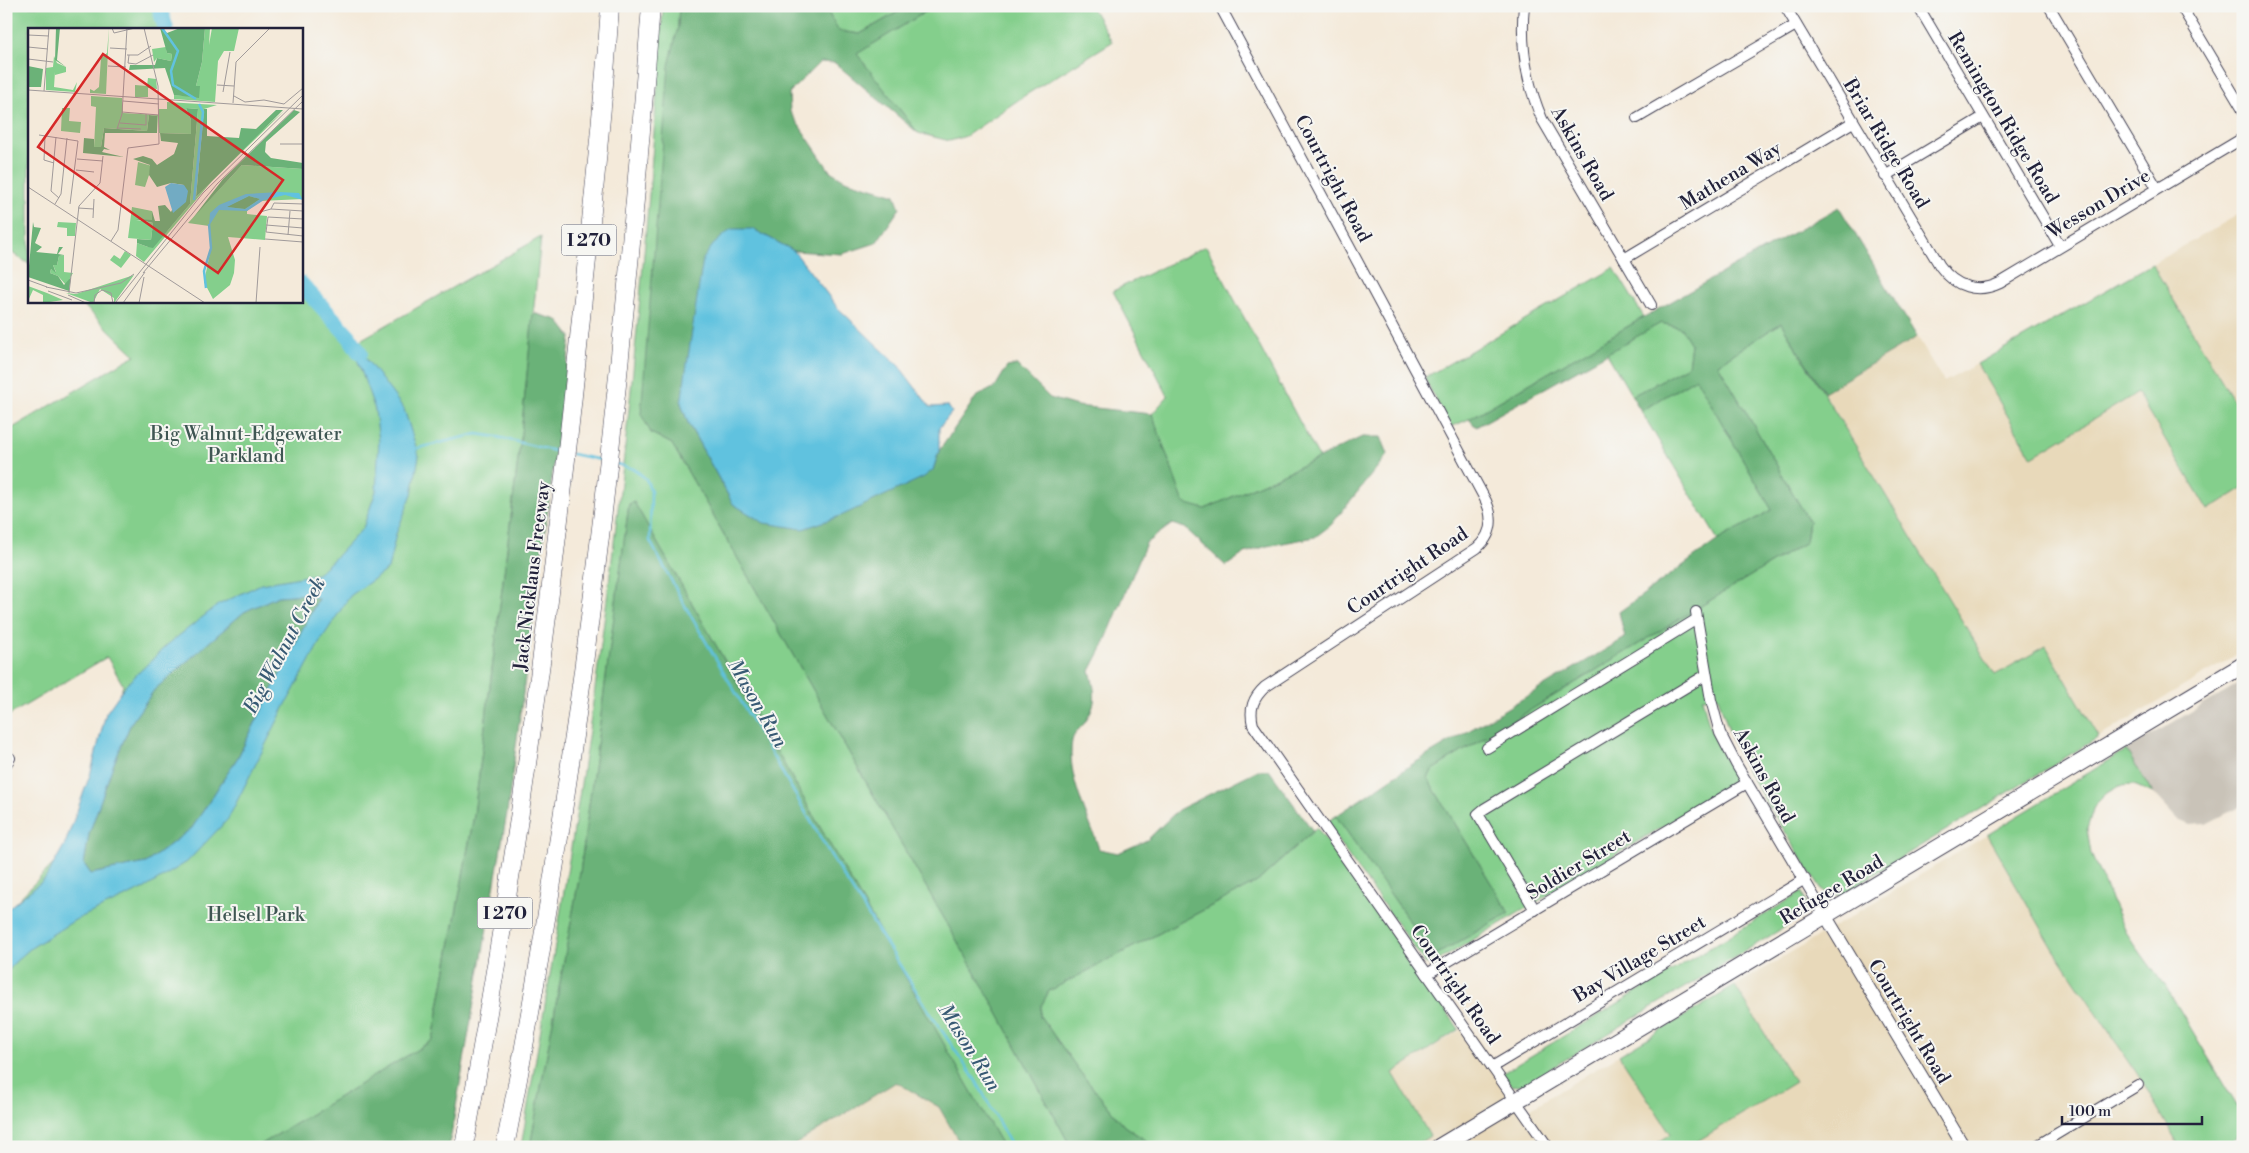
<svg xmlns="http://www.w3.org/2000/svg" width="2249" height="1153" viewBox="0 0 2249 1153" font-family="'Libre Bodoni',serif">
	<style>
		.built { fill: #e8d9ba }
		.industrial { fill: #c9c3b8 }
		.green { fill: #84cf8c; stroke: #537864 }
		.forest { fill: #6bb278; stroke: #466a5a }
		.water { fill: #61c2df; stroke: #42728d; fill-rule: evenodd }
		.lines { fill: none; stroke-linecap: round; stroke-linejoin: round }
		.stream { stroke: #61c2df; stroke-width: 2.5 }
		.river { stroke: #61c2df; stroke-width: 16 }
		.minor-casing { stroke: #424053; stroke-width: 12 }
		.tertiary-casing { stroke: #424053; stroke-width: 14 }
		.primary-casing { stroke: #424053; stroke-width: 18 }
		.motorway-casing { stroke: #424053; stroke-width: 19 }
		.minor { stroke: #fff; stroke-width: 10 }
		.tertiary { stroke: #fff; stroke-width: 12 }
		.primary { stroke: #fff; stroke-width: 16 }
		.motorway { stroke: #fff; stroke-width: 18 }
		.labels { text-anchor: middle; stroke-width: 4; stroke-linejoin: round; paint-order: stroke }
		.shield { fill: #f6f6f2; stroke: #626272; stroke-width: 1 }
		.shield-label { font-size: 18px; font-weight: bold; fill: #22223b }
		.street-label { font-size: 19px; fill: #22223b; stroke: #f6f6f2 }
		.park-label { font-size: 19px; fill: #3f5653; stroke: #f6f6f2 }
		.water-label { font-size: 20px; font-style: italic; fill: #385a74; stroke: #f6f6f2 }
		.inset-river { fill: none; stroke: #61c2df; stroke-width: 2.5 }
		.inset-road { fill: none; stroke: #a09a9a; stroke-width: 1 }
		.view { fill: #d62828; fill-opacity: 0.15; stroke: #d62828; stroke-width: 2.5 }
		.inset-edge { fill: none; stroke: #22223b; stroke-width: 2.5 }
	</style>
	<rect width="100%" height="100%" fill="#f6f6f2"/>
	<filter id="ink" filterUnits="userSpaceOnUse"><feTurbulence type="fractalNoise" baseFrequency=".02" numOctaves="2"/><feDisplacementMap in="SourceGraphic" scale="10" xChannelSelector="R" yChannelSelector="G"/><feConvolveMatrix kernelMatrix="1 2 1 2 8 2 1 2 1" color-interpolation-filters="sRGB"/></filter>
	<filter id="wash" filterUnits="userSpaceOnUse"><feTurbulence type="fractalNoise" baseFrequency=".0096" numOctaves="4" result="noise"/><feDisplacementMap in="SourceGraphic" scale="20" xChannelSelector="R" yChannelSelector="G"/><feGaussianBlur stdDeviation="1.12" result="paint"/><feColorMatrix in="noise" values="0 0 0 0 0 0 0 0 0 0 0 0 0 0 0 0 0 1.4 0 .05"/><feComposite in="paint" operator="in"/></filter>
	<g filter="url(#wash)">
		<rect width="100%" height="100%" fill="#f4eada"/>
		<!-- built -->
		<g class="built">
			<polygon points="2243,212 2243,416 2152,264"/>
			<polygon points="1917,337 1944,382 1977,364 2032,457 2137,393 2208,510 2243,489 2243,651 2099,737 2046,646 1995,676 1824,392"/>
			<polygon points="1987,835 2053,948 2138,1075 2180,1147 1692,1147 1691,1145 1795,1082 1735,986"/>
			<polygon points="1468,1025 1528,1110 1619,1055 1671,1134 1651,1147 1413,1147 1430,1136 1393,1073"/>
			<polygon points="896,1082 939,1107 962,1147 791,1147"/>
		</g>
		<!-- industrial -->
		<polygon class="industrial" points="2243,681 2243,805 2206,824 2190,825 2178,820 2153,793 2126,750"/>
		<!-- green -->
		<g class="green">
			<polygon points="6,6 159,6 166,29 29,29 29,264 6,249"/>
			<path d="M663,6h16l-28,427 21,11 319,556 80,147h-68l-369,-645 -5,2 -49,369 -50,274h-9c23,-139 48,-278 68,-417 35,-239 58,-482 74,-724z"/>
			<polygon points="824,6 908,6 860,34 839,31"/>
			<polygon points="935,6 1091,6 1112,42 1024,96 966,136 950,141 918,133 856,54"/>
			<polygon points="541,237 520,444 474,815 433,1040 257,1147 6,1147 6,912 71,846 123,685 107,657 6,717 6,432 135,355 79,301 301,301 301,284 355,343"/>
			<polygon points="1206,246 1319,458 1205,509 1184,504 1152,414 1168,396 1113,291"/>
			<polygon points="2152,264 2243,416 2243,488 2208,510 2137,393 2032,457 1977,364"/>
			<polygon points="1614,268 1644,317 1469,419 1451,427 1424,378"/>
			<polygon points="1661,323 1681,328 1691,344 1688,366 1632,396 1606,352"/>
			<polygon points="1781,323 1995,675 2046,646 2099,737 1840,895 1831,896 1821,889 1747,771 1732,740 1718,697 1702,698 1710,728 1734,777 1734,784 1431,965 1425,963 1325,823 1336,816 1434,956 1509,913 1428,779 1432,770 1806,542 1809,521 1718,364"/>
			<polygon points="1696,378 1772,510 1718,540 1641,411"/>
			<polygon points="2126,750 2153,793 2134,785 2119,786 2107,793 2094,806 2087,829 2091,854 2125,931 2171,995 2243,1116 2241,1129 2230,1147 2180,1147 2138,1075 2053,948 1987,835"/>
			<polygon points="1317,828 1459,1029 1393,1073 1430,1136 1413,1147 1156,1147 1124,1126 1080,1072 1040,1016 1041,1006 1049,991 1257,882"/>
			<polygon points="1802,892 1806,905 1803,916 1525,1084 1513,1086 1501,1074"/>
			<polygon points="1735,986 1795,1082 1691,1145 1692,1147 1651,1147 1671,1134 1619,1055"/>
		</g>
		<!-- forest -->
		<g class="forest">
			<path d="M679,6h145l15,25 21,3 48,-28h27l-78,48 61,79 -83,-70 -15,-1 -31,31 1,19 40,59 15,9 50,15 5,13 -24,35 -34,11 -48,-3 -41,-22 -72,174 7,20 45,81 200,-34 6,-19 37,-54 19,-10 12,-20 10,-2 33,33 27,8 75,8 32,89 21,6 114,-51 43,-21h19l7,17 -57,71 -16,12 -48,9 -22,7 -19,13 -41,-38 -13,-4 -26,19 -42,101 -14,27c6,22 8,34 -7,54 -4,4 -10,10 -11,16 -6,35 16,74 27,108l19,4 29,-13 31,-30 80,-40h11l44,61 -56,51 -208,109 -8,15 -1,10 40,56 44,54 32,21h-85l-80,-147 -319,-556 -21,-11 -10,-19 28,-348 9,-39z"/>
			<polygon points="1839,207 1917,337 1824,392 1781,323 1718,364 1809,521 1806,542 1432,770 1428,779 1509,913 1434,956 1336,816 1411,765 1625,638 1619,612 1718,540 1772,510 1696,378 1641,411 1632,396 1688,366 1691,344 1681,328 1661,323 1476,427 1469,419 1644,317"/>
			<polygon points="533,313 558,320 571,337 507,813 449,1147 257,1147 433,1040 474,815 520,444"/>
			<polygon points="634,502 1003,1147 962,1147 939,1107 896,1082 791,1147 530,1147 580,873 629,504"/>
			<polygon points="307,594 318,598 238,757 192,828 146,863 91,874 84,864 89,834 112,768 131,723 154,690 244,612 278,596"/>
		</g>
		<!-- water -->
		<g class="water">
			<polygon points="731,229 753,229 794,251 838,308 899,366 930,407 948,406 952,412 939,428 939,451 933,470 924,477 843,515 803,529 764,523 733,504 688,423 681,403 703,259 713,245"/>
			<path d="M349,336l55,73 15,47 -7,38 -16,40 -8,35 -38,27 -29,44 -36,66 -57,113 -41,43 -42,26 -70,32 -44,28 -16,14 -9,12v-64l39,-31 20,-35 26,-72 15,-59 19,-27 42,-41 51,-40 43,-21 56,-10 20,-18 26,-28 13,-37 3,-50 -4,-31zM307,594l11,5 -80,158 -46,71 -46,35 -55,11 -7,-10 5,-30 23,-66 19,-45 23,-33 90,-78 34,-16z"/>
		</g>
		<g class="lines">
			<!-- stream -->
			<g class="stream">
				<polyline points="414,449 477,434 497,437 559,452"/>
				<polyline points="572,454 601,460"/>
				<polyline points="616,464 634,469 646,479 651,491 650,541 684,604 837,866 934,1019 978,1084 1012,1147"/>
			</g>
			<!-- river -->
			<g class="river">
				<polyline points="159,6 166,29"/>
				<polyline points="301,284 349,336 360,353"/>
			</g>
		</g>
	</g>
	<g filter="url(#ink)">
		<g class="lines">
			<defs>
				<g id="minor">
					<path d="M1220,6l266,495c8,18 6,34 -9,47l-212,139c-12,11 -16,22 -12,38l295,422"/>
					<path d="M1524,6c-4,40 2,76 18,113l109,186"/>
					<path d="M1785,6l155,260c15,21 37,28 60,17l243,-145"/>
					<polyline points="1918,6 2060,246"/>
					<polyline points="2049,6 2157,188"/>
					<polyline points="2181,6 2243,110"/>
					<polyline points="1637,118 1796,25"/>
					<polyline points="1885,176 1983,117"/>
					<polyline points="1624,259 1853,122"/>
					<polyline points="1696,612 1711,700 1720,733 1736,764 1825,915"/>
					<polyline points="1487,748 1697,619"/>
					<polyline points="6,764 10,758"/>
					<polyline points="1535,910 1478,814 1484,809 1706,675"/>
					<polyline points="1427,974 1747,783"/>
					<polyline points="1492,1067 1805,879"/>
					<polyline points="2035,1147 2138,1085"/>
				</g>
				<polyline id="tertiary" points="1825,915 1964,1147"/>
				<polyline id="primary" points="1439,1147 2243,665"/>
				<g id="motorway">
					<path d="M464,1147c53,-284 92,-571 120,-859 10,-94 20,-188 26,-282"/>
					<path d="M505,1147c74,-376 117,-759 146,-1141"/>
				</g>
			</defs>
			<!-- minor casing -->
			<use href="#minor" class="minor-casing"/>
			<!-- tertiary casing -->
			<use href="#tertiary" class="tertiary-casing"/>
			<!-- primary casing -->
			<use href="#primary" class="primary-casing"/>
			<!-- motorway casing -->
			<use href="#motorway" class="motorway-casing"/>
			<!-- minor -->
			<use href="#minor" class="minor"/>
			<!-- tertiary -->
			<use href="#tertiary" class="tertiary"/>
			<!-- primary -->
			<use href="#primary" class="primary"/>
			<!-- motorway -->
			<use href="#motorway" class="motorway"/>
		</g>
	</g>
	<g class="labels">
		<!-- shield labels -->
		<g class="shield">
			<rect x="561.5" y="224.5" width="55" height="31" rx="4"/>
			<rect x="477.5" y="897.5" width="55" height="31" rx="4"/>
		</g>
		<g class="shield-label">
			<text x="589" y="246">I 270</text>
			<text x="505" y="919">I 270</text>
		</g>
		<!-- street labels -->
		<g class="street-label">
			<text transform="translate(2004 117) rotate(59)" y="7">Remington Ridge Road</text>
			<text transform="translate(1887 143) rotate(59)" y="7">Briar Ridge Road</text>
			<text transform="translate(1583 153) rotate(60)" y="7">Askins Road</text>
			<text transform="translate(1730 175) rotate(-31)" y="7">Mathena Way</text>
			<text transform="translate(1334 178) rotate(62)" y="7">Courtright Road</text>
			<text transform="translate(2098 203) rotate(-31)" y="7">Wesson Drive</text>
			<text transform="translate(1407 570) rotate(-34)" y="7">Courtright Road</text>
			<text transform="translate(531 576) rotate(-83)" y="7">Jack Nicklaus Freeway</text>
			<text transform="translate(1765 775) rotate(61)" y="7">Askins Road</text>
			<text transform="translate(1578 864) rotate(-31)" y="7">Soldier Street</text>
			<text transform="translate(1831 889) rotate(-31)" y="7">Refugee Road</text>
			<text transform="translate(1639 958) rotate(-31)" y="7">Bay Village Street</text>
			<text transform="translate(1456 984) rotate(55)" y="7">Courtright Road</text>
			<text transform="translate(1910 1021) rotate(59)" y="7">Courtright Road</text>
		</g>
		<!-- park labels -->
		<g class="park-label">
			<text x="246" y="440">Big Walnut-Edgewater<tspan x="246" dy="22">Parkland</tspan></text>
			<text x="256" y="921">Helsel Park</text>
		</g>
		<!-- water labels -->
		<g class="water-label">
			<text transform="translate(284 645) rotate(-62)" y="7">Big Walnut Creek</text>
			<text transform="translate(758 703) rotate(60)" y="7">Mason Run</text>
			<text transform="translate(970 1047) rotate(58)" y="7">Mason Run</text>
		</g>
	</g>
	<!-- overview -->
	<g transform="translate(28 28)">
		<rect width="275" height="275" fill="#f4eada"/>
		<path d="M81,0l-3,66 -16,-1v-4l4,2 5,-4 2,-29 6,-5zM177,0h5l-1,17 3,-17h27l-5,23h-10l-6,10 -3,41 -41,-3v-4l25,2 -3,-11 6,-24zM138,19l1,6 5,1 -1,7 -14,-3 -3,4 -2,-13zM26,28l3,7 9,4v5l-11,3v-3l-1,15 19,3 4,-8 -2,10 -29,-2v-22l7,-1zM120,50l8,1 1,10 -9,-1v9h-13v-12l12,1zM63,68l31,2 1,15 35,2v18l-1,-17 -8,-1 -2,16 -43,-3 -3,19h-7l2,-40 -5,-1zM139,74l50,3 -13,4 -8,88 54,-56 35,-31 -73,71 -68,81 -8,-6 1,-13 11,4 20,-17 22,-26 8,-95 -12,-1 5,12v14l-32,-1v-24h8zM34,80h8l-1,13 12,1 -1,11 -19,-2zM110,134l14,4 -7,21 -10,-2zM214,137l61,4v30l-43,2 -13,10v3l20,2 -2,24 -37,-3 7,23 -1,13 -4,12 -17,14 -9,-17 7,-34 -2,-22 -21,-3zM104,179l20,4 1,10 -17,-1 17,3 -2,17 -23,-2zM30,194l18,1 -1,13h-8v-8l-10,-1zM97,223l6,4 -10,13 -11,-8 4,-5 6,4zM36,227v17l9,1 -7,12 -8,-9 -8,-3 1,-4 5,3 -3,-7h4l2,-9zM106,247l-20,28v-5l-14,-9 -7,14 -27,-10 10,1zM0,258l19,7 16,7 -20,3v-8l-10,-5 -5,11z" fill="#84cf8c"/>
		<path d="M28,0h4l-3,32 9,7 -11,-7zM132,0l7,5 13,-5h25l-3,34 -6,24h4l-1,12 -25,-3 -9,-27 -36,2 1,-5h25l2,-7 14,3 1,-7 -5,-1zM0,38l15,3 -2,18h-13zM158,80l12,1 -8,95 -37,44 -5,-1 -11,-4v-4l14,1 2,-17 -17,-4 16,1v-9l3,10h5l-2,-15 7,-1 6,7 13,-27 -13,-2 -14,4 -8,-12 1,-10 -17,-6 10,-3 9,3 5,6 17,-11 4,-11 -17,-2 -1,-8 31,1v-14zM176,81h3v27l32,2 2,-10 15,1 20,-19h7l-87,87zM266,82l6,2 -34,30 -1,10 6,6 32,5v6l-61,-4 -49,53 30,-39zM121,87l8,1v17h-52l-1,14 6,3 -6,-1 -2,3 22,5 -41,-4 1,-15 10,1v8h7l3,-19 43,3zM221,168l11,3 -15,10 -19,-2zM5,194l1,5 7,1 -6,15 7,4 -6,5 21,2 2,-7h4l-5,7 6,1 -5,1 -2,9h-4l3,8 -5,-4 -1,4 8,3 6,9 7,-8 -2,14 -41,-14z" fill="#6bb278"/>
		<path d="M143,155l13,2 4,6 -2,11 -13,11 -8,-26zM251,164l20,1 4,7 -18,-5 -21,5 -17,11 -28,-1 -10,16 1,-13 9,-8 27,-11zM221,168l11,3 -15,10 -18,-2z" fill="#61c2df" fill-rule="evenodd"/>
		<path class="inset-river" d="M134,0l16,23 -7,20 2,14 23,14M166,172l9,-88 -4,-8M178,260l-2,-17 7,-23 -2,-24"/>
		<path class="inset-road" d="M84,0l2,5 21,-5M0,7l21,1M0,19l20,2M82,20l17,1M99,27h11l13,-9M101,27l-1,8 8,1 17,-9M0,31l25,3M80,38l18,1M189,57l17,1M0,62l275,19M16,63l5,-63M195,64l7,-40M206,68l11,6 19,-2 20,4 19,-16M95,73l36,3M205,75l3,-41 34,-34M94,84l37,3M92,95l26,2v-11M89,100l24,1M89,101l5,-15 5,-86M11,107l39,6 -8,63M17,108l-1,24 10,3M28,109l-5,54 8,7M252,116h23M49,131l26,2M48,142l18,2M0,159l177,116M27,176l6,-10 6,-56M50,180l16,1M243,181l3,-6 29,1M232,184l11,-3 32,2M65,190l1,-19M275,191l-35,-2 -2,15 37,4M238,197l37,3M260,207l2,-24M237,211l38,3M83,213l7,-11 10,-82 31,-4 -1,-58 -14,-58M115,245l74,-89 86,-83M0,252l19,7M18,259l30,6 45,-10 13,-9M20,263l24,9M41,265l10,-87 21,-23 3,-27M40,267l18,8M66,275l1,-8 7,-5 9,3 2,10M87,275l88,-110 100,-98M95,275l22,-31M111,275l5,-26M228,275l4,-56"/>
		<path class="view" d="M75,26l180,126 -65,93 -180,-126z"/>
		<rect width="275" height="275" class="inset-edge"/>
	</g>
	<!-- margin -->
	<rect width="2249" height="1153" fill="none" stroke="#f6f6f2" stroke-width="25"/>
	<!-- scale -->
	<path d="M2062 1116v8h140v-8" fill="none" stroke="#22223b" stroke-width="2.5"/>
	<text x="2069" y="1116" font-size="15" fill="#22223b" stroke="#f6f6f2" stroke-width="4" paint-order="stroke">100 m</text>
</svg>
